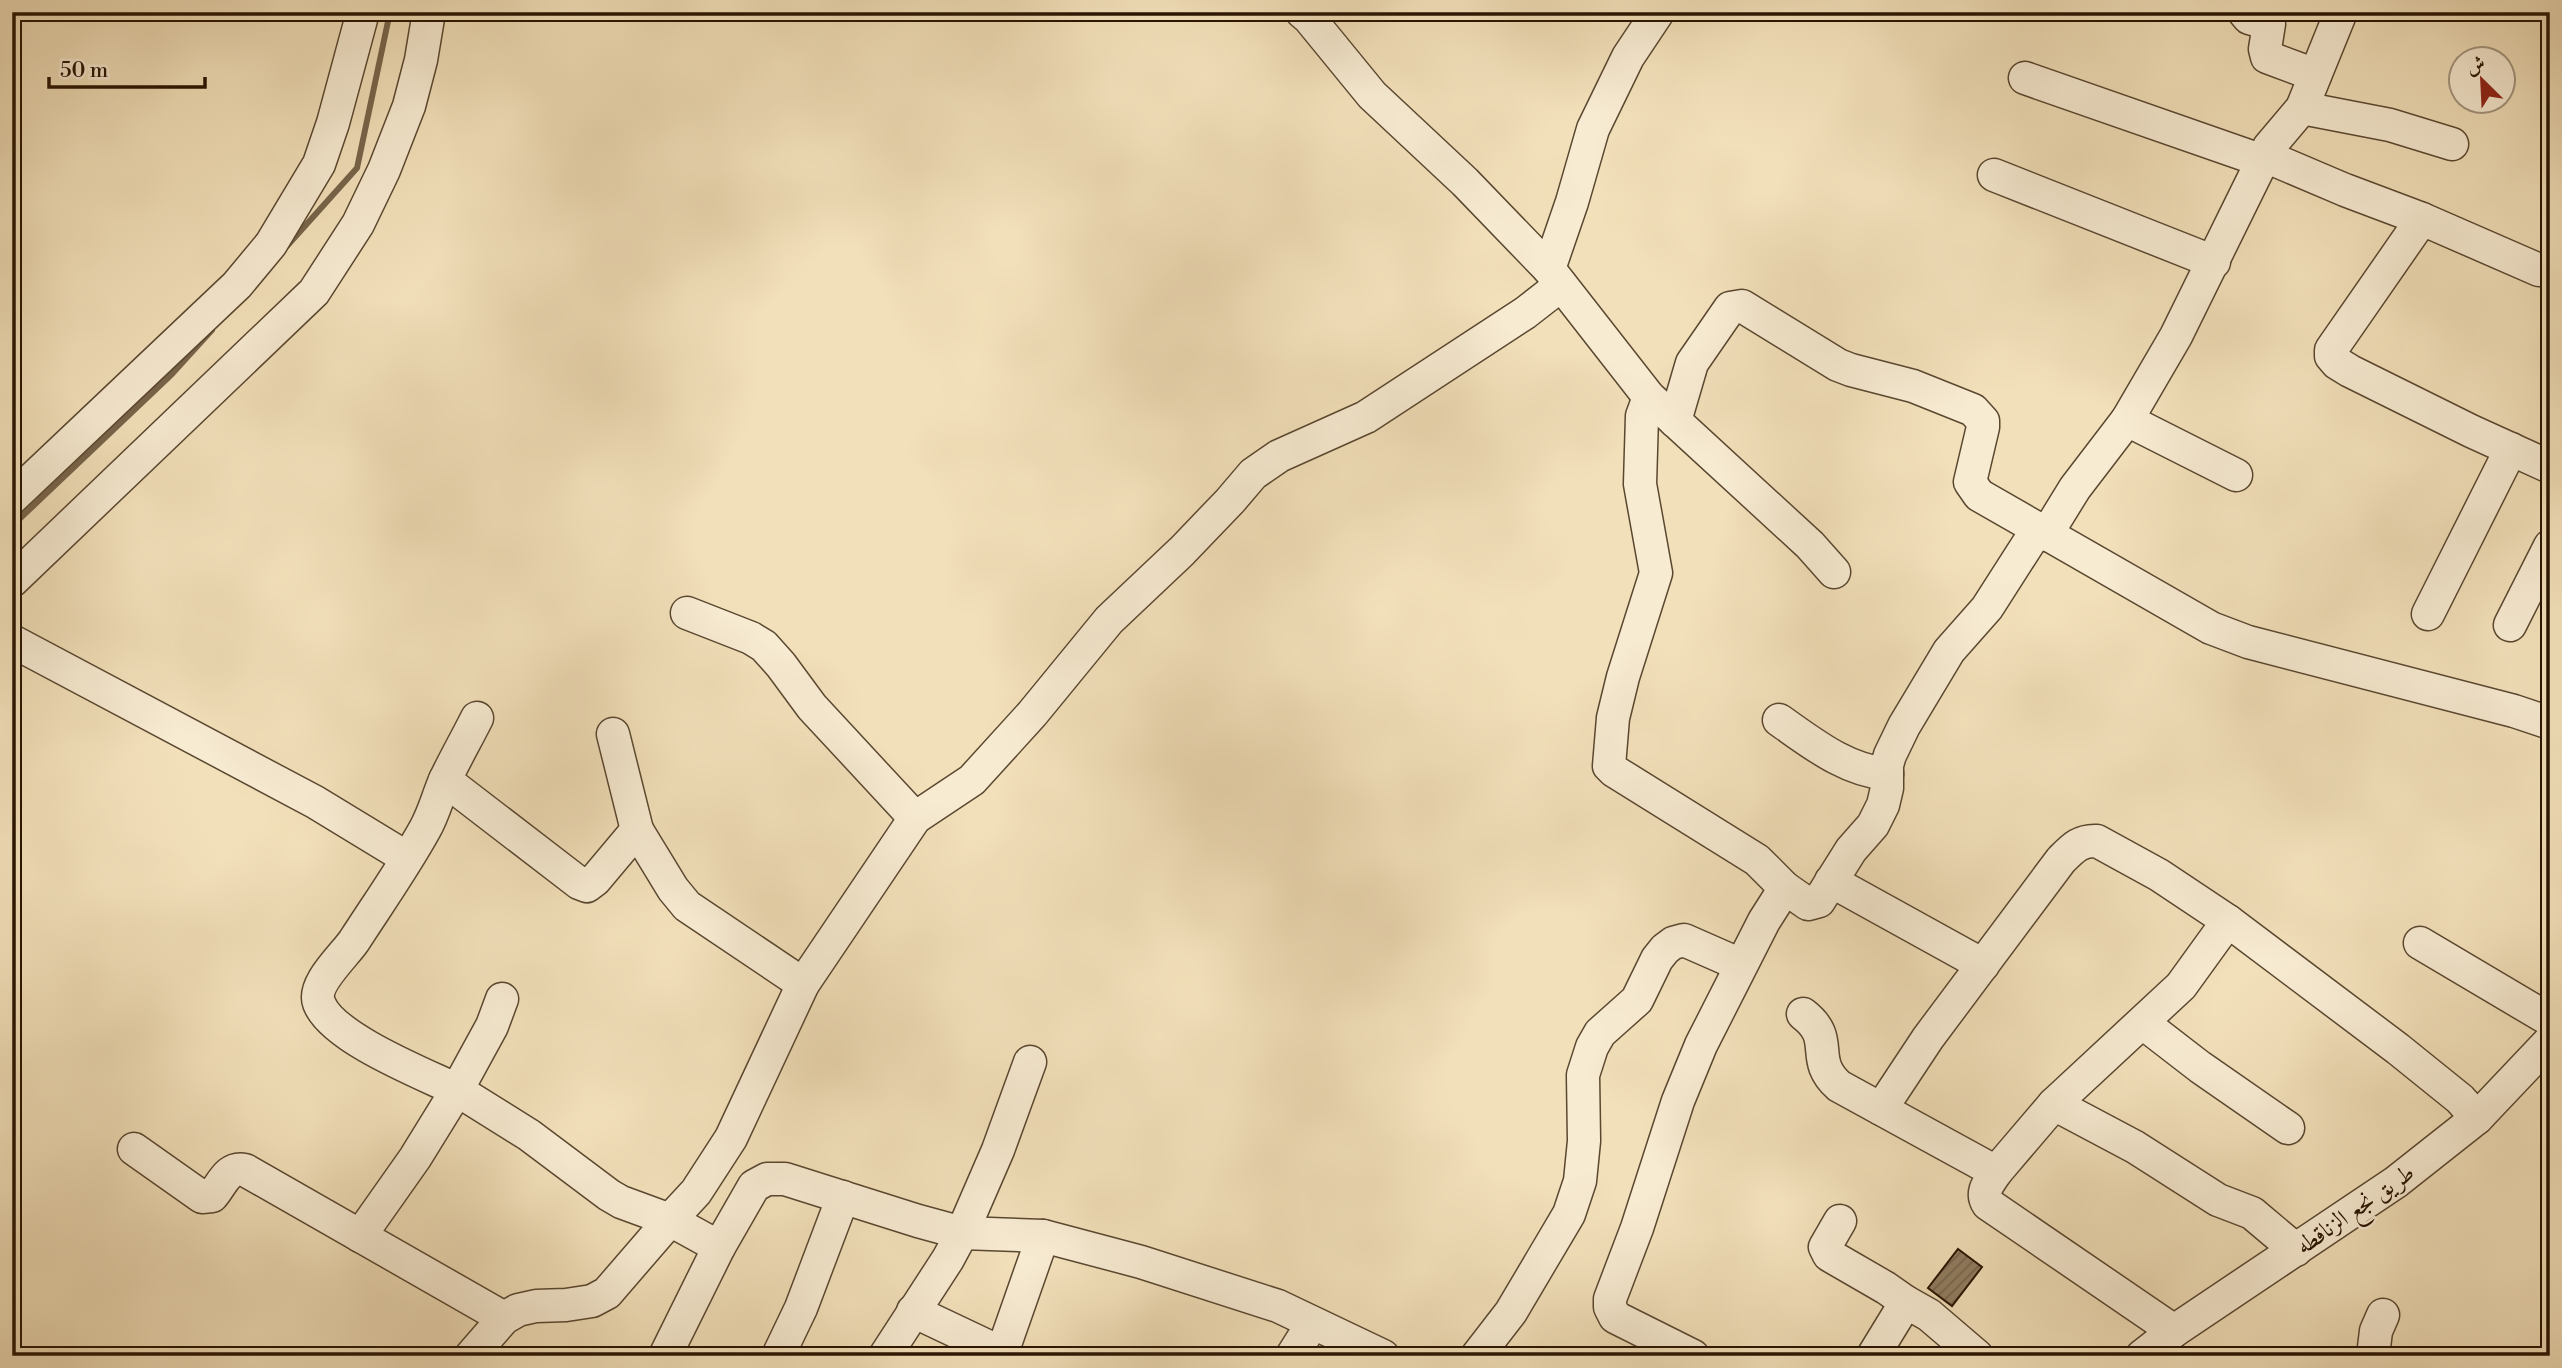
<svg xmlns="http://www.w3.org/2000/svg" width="2562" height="1368" viewBox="0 0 2562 1368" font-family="'Libre Bodoni',Amiri,serif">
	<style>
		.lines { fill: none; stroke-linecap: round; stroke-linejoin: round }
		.stream { stroke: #78654b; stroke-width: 6 }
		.building { fill: url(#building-hatch); stroke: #281402; stroke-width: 2 }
		.minor-casing { stroke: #5a4730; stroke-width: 35 }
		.minor { stroke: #f7ebd2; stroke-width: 32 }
		.labels { text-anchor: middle; stroke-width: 5; stroke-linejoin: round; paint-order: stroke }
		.street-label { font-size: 24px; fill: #281402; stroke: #f7ebd2 }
	</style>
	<defs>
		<pattern id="building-hatch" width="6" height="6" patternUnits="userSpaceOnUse" patternTransform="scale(1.75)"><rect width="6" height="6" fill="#917e62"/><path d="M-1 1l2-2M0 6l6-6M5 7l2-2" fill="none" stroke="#76664f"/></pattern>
	</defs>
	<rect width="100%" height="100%" fill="#f2e0ba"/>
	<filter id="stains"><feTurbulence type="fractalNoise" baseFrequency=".00286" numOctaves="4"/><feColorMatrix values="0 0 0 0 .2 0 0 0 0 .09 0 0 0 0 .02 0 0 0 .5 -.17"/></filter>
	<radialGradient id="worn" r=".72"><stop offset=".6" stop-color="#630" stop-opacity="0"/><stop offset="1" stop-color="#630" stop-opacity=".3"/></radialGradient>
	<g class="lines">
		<!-- stream -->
		<g class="stream">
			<polyline points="287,246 357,168 390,12"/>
			<polyline points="12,526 172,374 212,330"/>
		</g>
	</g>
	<!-- building -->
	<polygon class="building" points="1958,1249 1982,1267 1952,1306 1928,1288"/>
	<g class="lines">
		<defs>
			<g id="minor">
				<polyline points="1302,12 1309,18 1372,95 1465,182 1549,269 1649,397 1810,545 1834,572"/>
				<polyline points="2244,12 2249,18 2269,24 2265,49 2267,57 2315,75"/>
				<polyline points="2025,78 2263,161"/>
				<polyline points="2302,108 2390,125 2452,144"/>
				<polyline points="2265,156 2345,190 2422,219"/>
				<polyline points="1994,175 2214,262"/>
				<polyline points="1549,269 1572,202 1593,129 1628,57 1658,12"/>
				<polyline points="2539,270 2422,219 2331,350 2331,356 2337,363 2350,371 2471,431 2550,467"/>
				<polyline points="1649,397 1642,416 1640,484 1656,573 1623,677 1613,718 1609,766 1614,771 1757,860 1785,888"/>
				<polyline points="2127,420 2236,475"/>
				<polyline points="1675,421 1692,363 1730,308 1742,306 1838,365 1851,370 1913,386 1973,410 1983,421 1983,427 1970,482 1979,495 2211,628 2248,642 2514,711 2550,723"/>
				<polyline points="12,498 237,285 271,244 319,164 333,123 363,12"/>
				<polyline points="2046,535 2075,488 2127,420 2176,336 2269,147 2302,108 2341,12"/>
				<polyline points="12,581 314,292 358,224 384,170 409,106 421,60 429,12"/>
				<polyline points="687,613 751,638 764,646 781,665 812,707 915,818"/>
				<polyline points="2428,614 2511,449"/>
				<polyline points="2510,625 2550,546"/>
				<polyline points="12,641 315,802 407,858"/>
				<path d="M477,718c-10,20 -22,41 -32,62 -7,16 -11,33 -20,49 -21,38 -47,75 -71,112 -11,16 -42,43 -35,62 13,35 105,71 138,87l35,-64 10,-27"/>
				<path d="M1779,720c33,23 66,50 108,54"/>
				<polyline points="613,734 637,830"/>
				<polyline points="445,780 579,883 587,886 595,880 637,830 673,889 687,906 803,984"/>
				<polyline points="1831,881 1983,965"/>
				<polyline points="2420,943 2550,1020"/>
				<path d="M1803,1014c34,26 5,44 36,72l157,86c-7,11 -16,20 -8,32l186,127"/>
				<polyline points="2143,1023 2200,1067 2288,1128"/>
				<polyline points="2054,1104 2135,1147 2218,1200 2252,1213 2296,1250"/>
				<path d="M1881,1109l47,-71 133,-178c12,-12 19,-20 36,-19l62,34 69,46"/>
				<path d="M134,1149l68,48 10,-1c10,-11 15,-30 33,-26l259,148"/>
				<polyline points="1996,1172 2054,1104 2181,986 2228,921 2398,1049 2460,1099 2477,1118"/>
				<polyline points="1840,1221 1825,1247 1829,1255 1886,1288 1906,1302"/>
				<polyline points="360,1236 415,1158 457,1090 529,1135 609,1195 621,1202 670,1220 696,1192 731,1138 803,984 915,818 972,780 1032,714 1109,620 1182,551 1230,501 1253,474 1279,456 1366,417 1525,313 1561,285"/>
				<polyline points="719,1247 754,1186 767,1179 785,1179 918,1221 962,1233 1043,1236 1141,1262 1278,1306 1383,1356"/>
				<polyline points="913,1311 1008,1356"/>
				<polyline points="1002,1353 1043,1236"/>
				<polyline points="471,1356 504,1318 518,1310 536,1306 566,1305 592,1301 607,1293 670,1220 719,1247 665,1356"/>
				<polyline points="778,1356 801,1308 843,1197"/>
				<polyline points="885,1356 948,1259 962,1233 998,1150 1030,1062"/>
				<polyline points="1292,1356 1312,1324"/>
				<polyline points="1477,1356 1511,1312 1569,1214 1580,1181 1584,1141 1583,1075 1592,1047 1600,1033 1637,1000 1657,959 1665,949 1673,943 1684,940 1741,965"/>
				<polyline points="1693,1356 1615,1317 1610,1307 1610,1299 1637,1228 1678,1101 1701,1045 1764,921 1785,888 1808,904 1819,901 1851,850 1873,825 1883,805 1887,788 1887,765 1890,755 1904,726 1949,651 1987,608 2037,530"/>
				<polyline points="1873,1356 1906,1302 1929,1315 1977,1356"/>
				<polyline points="2142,1356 2174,1331 2396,1182 2477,1118 2550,1041"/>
				<polyline points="2373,1356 2376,1331 2383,1315"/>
			</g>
		</defs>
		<!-- minor casing -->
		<use href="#minor" class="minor-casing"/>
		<!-- minor -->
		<use href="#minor" class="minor"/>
	</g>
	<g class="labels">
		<!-- street labels -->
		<g class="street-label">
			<text transform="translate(2355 1209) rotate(-35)" y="8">طريق نجع الزناقطه</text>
		</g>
	</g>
	<!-- margin -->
	<rect width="2562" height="1368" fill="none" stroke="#f2e0ba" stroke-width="42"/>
	<rect x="14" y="14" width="2534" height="1340" fill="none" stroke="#281402" stroke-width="3.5"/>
	<rect x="21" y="21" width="2520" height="1326" fill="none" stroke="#281402" stroke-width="2"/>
	<!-- north arrow -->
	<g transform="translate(2482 80) rotate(336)"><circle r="33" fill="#f7ebd2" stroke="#a4957f" stroke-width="2"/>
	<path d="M0-5L12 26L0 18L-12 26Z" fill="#8f2418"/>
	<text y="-10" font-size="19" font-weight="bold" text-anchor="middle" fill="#281402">ش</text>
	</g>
	<!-- scale -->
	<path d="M49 77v10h156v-10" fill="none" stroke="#281402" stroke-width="3.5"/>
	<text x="60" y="77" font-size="21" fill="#281402" stroke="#f7ebd2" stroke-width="5" paint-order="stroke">50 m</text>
	<rect width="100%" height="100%" filter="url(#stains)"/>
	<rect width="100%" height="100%" fill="url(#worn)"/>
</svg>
